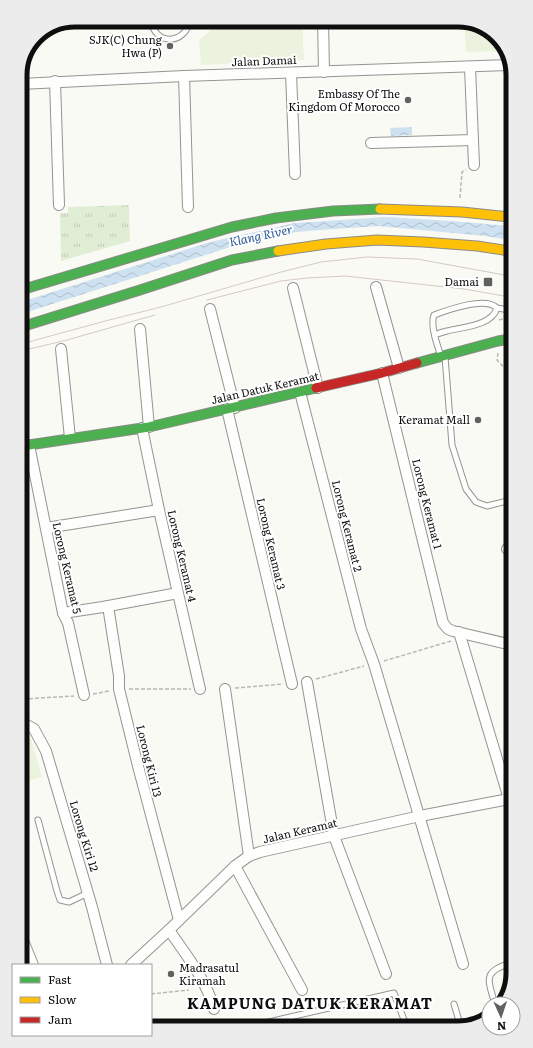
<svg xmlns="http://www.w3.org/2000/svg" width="533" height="1048" viewBox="0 0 533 1048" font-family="Literata,serif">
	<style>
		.grass { fill: url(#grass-tufts) }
		.pitch { fill: #ebf3df }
		.water { fill: url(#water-waves) }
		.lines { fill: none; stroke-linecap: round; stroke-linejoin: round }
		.lane-casing { stroke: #949492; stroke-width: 7 }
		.street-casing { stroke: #949492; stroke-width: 12 }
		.fast-casing { stroke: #8b8b88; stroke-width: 11 }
		.slow-casing { stroke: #8b8b88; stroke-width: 11 }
		.jam-casing { stroke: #8b8b88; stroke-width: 11 }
		.path { stroke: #b8b8b7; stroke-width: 1.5; stroke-dasharray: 4 2; stroke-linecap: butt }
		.lane { stroke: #fefefd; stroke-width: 5 }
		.street { stroke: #fefefd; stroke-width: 10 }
		.fast { stroke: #4caf50; stroke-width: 9 }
		.slow { stroke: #ffc107; stroke-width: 9 }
		.jam { stroke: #c62828; stroke-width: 9 }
		.tram { stroke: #d5c8c6; stroke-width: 1 }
		.poi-dot { fill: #61615e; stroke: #fff; stroke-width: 1.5 }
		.labels { text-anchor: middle; stroke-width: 4; stroke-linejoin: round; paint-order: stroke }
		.poi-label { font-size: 11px; fill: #0e0e0e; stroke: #fff; text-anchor: end }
		.street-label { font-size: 11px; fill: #0e0e0e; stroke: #fff }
		.water-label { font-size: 12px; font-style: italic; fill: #245693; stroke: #fff }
		.district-label { font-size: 15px; font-weight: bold; letter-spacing: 1px; fill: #0e0e0e; stroke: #fff }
		.rim { fill: none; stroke: #0e0e0e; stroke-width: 5 }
	</style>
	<defs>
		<pattern id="grass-tufts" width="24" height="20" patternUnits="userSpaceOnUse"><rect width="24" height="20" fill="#e1eed6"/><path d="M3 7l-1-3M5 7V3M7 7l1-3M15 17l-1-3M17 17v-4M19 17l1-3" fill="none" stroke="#c0cbb6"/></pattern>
		<pattern id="water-waves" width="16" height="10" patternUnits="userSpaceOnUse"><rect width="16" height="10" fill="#cde1f1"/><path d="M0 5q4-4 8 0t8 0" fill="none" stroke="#afc0cd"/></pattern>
	</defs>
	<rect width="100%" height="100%" fill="#fafaf4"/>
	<!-- grass -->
	<polygon class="grass" points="129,205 130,241 61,261 60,213 68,213 68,207"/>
	<!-- pitch -->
	<g class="pitch">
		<polygon points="223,20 302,20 304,60 201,65 199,40"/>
		<polygon points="464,21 491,31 507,51 466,52"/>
		<polygon points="31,739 42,777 23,782 23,741"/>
	</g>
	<!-- water -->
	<g class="water">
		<polygon points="412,127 412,135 391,136 390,128"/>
		<polygon points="386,217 452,221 510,226 510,240 486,236 378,226 320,230 296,232 246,242 21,314 21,302 210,242 295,223"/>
	</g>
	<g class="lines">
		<defs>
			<g id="lane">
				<path d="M151,20c3,25 34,26 39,0"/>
				<polyline points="497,308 510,310"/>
				<path d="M435,335c4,-2 8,-3 12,-4 15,-4 45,-5 50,-23 -12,-12 -49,2 -63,7 -4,11 3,30 7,41"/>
				<polyline points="445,357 452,445 466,489 476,502 487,506 511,500"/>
				<polyline points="38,820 57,891 60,900 69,902 88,893"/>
				<polyline points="454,1004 460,1024"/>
				<path d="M495,1004c-8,-27 -12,-32 18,-42"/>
				<polyline points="251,1026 394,993 406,1025"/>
			</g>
			<g id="street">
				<polyline points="323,20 324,72"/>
				<polyline points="470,67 474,165"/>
				<polyline points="291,73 295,174"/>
				<polyline points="184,76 188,207"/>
				<polyline points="55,81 59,205"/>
				<polyline points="20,84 184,76 509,65"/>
				<polyline points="371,143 473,140"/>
				<polyline points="376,287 399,368"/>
				<polyline points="293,288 318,388"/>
				<polyline points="210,309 235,408"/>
				<polyline points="140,329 149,427"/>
				<polyline points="61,349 70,438"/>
				<polyline points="382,373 443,623 448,629 453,631 512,645"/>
				<polyline points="300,392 361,629 374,664 463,964"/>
				<polyline points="227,409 292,684"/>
				<polyline points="142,428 159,510 200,689"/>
				<polyline points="29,445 63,613 68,623 84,695"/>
				<polyline points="46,528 159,510"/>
				<polyline points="507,549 511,550"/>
				<polyline points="108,606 119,676 119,689 138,766 179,920"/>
				<polyline points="63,613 103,607 178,593"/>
				<polyline points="459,632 512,809"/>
				<polyline points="307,682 334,836 386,974"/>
				<polyline points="225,689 249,856"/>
				<polyline points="23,723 34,729 46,751 92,907 107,965"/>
				<polyline points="235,866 302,990"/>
				<path d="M169,930c17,25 37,49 45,79"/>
				<polyline points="24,943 33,965"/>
				<polyline points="131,965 169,930 235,866 249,856 260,852 420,816 509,799 512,797"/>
			</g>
			<g id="fast">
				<polyline points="21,290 232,227 276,218 333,211 380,209"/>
				<polyline points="21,327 140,290 232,260 278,251"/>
				<polyline points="417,363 498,341 510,339"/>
				<polyline points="22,446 149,427 316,388"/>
			</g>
			<g id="slow">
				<polyline points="380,209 462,212 510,217"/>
				<polyline points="278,251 326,244 377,240 423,242 477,246 510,251"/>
			</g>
			<polyline id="jam" points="316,388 382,373 417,363"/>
		</defs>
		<!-- lane casing -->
		<use href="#lane" class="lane-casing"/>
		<!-- street casing -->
		<use href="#street" class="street-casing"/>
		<!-- fast casing -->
		<use href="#fast" class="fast-casing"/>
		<!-- slow casing -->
		<use href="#slow" class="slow-casing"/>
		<!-- jam casing -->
		<use href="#jam" class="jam-casing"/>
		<!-- path -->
		<g class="path">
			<polyline points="460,198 462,172 466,170"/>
			<polyline points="499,320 506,318"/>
			<polyline points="498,353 497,360 510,374"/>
			<polyline points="384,661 451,641"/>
			<polyline points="316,679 364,666"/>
			<polyline points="235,688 283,684"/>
			<polyline points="129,689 191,689"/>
			<polyline points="93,694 109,691"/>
			<polyline points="23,699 74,696"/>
			<polyline points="151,994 189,990"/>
		</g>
		<!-- lane -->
		<use href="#lane" class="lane"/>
		<!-- street -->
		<use href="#street" class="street"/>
		<!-- fast -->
		<use href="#fast" class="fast"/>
		<!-- slow -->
		<use href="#slow" class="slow"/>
		<!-- jam -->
		<use href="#jam" class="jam"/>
		<!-- tram -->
		<g class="tram">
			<polyline points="207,300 281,281 307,278 345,276 464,289 510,297"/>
			<polyline points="21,344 109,320 161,307 281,272 321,262 367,257 417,259 510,276"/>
			<polyline points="21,351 67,340 155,315"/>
		</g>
	</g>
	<!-- markers -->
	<g class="poi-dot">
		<circle cx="170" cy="46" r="4"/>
		<circle cx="408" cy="100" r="4"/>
		<rect x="483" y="277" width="10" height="10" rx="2"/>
		<circle cx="478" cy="420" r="4"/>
		<circle cx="171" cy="974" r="4"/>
	</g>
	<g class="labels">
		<!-- poi labels -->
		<g class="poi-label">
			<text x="162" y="44">SJK(C) Chung<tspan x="162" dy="13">Hwa (P)</tspan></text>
			<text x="400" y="98">Embassy Of The<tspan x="400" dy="13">Kingdom Of Morocco</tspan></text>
			<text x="479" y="286">Damai</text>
			<text x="470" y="424">Keramat Mall</text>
			<text x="179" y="972" text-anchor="start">Madrasatul<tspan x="179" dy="13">Kiramah</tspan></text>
		</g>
		<!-- street labels -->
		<g class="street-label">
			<text transform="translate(264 61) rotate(-2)" y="4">Jalan Damai</text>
			<text transform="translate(265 388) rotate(-13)" y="4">Jalan Datuk Keramat</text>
			<text transform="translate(427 504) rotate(76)" y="4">Lorong Keramat 1</text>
			<text transform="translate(347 526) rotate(76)" y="4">Lorong Keramat 2</text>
			<text transform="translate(271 544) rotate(77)" y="4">Lorong Keramat 3</text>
			<text transform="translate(182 556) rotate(77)" y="4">Lorong Keramat 4</text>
			<text transform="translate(67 568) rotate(77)" y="4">Lorong Keramat 5</text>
			<text transform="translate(149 761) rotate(76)" y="4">Lorong Kiri 13</text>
			<text transform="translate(300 831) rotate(-13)" y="4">Jalan Keramat</text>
			<text transform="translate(84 836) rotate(73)" y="4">Lorong Kiri 12</text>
		</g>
		<!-- water labels -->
		<g class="water-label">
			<text transform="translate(261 236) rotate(-12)" y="4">Klang River</text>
		</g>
		<!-- district labels -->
		<g class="district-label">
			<text x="310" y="1009">KAMPUNG DATUK KERAMAT</text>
		</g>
	</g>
	<!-- crop -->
	<path d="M0 0H533V1048H0ZM75 27H458A48 48 0 0 1 506 75V973A48 48 0 0 1 458 1021H75A48 48 0 0 1 27 973V75A48 48 0 0 1 75 27Z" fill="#ececec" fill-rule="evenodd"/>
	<path class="rim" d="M75 27H458A48 48 0 0 1 506 75V973A48 48 0 0 1 458 1021H75A48 48 0 0 1 27 973V75A48 48 0 0 1 75 27Z"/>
	<!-- legend -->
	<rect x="12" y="964" width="140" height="72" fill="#ffffff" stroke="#9f9f9f"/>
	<rect x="20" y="977" width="20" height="6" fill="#4caf50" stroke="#9f9f9f"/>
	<text x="48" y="984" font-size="12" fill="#0e0e0e">Fast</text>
	<rect x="20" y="997" width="20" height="6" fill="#ffc107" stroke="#9f9f9f"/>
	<text x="48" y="1004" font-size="12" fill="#0e0e0e">Slow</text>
	<rect x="20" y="1017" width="20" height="6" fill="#c62828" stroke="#9f9f9f"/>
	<text x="48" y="1024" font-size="12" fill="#0e0e0e">Jam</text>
	<!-- north arrow -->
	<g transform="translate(501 1016) rotate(177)"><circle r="19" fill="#ffffff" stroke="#9f9f9f"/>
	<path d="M0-3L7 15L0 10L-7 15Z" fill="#61615e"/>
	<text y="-6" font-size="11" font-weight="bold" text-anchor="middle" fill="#0e0e0e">N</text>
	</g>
</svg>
